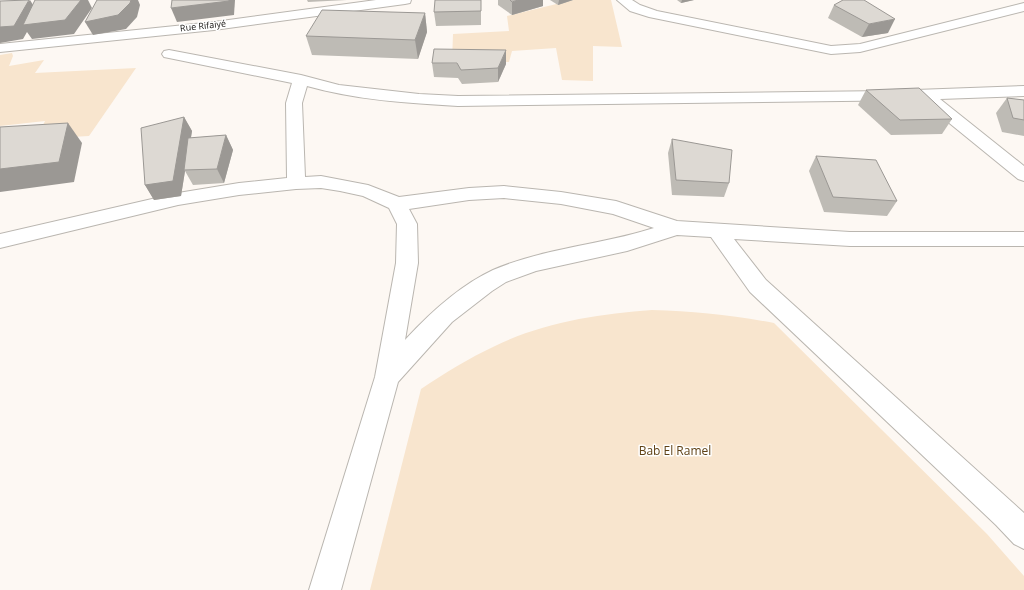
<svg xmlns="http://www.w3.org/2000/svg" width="1024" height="590" viewBox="0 0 1024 590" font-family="'Open Sans',sans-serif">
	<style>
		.green { fill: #f8e5ce }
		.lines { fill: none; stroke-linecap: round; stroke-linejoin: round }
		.minor-casing { stroke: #bab6b0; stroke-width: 2 }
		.minor { fill: #fff; fill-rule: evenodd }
		.wall { fill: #bebbb5 }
		.shaded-wall { fill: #9b9894 }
		.building { fill: #ddd9d3; stroke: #9b9894 }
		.labels { text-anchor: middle; stroke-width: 3; stroke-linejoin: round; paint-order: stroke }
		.far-street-label { font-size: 9px; fill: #171513; stroke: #fff }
		.near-park-label { font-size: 12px; fill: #5f4115; stroke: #fff }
	</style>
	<rect width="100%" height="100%" fill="#fdf8f3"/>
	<!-- green -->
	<g class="green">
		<polygon points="573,0 611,0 622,47 593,46 593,81 562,80 556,48 512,51 509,62 452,62 453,34 509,31 507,16"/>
		<polygon points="12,53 13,56 9,66 44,60 35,73 136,68 89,136 36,139 45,121 0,126 0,55"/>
		<path d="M652,310c42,1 80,5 122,13l213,211 37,42v14h-654l51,-201c24,-16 48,-31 74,-43 49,-24 104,-32 157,-36z"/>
	</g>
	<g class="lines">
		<defs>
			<g id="minor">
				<polygon points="376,0 411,0 410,3 405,4 214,30 0,52 0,44 214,22"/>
				<polygon points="617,0 632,0 640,5 657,11 831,46 860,44 1024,3 1024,11 860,52 831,54 649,17 630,11"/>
				<path d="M169,50l132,25 38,10 80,9 39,2 430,-5 136,-5v10l-84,3 84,67v15l-6,-2 -97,-79 -463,6c-51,-3 -102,-6 -151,-20l-5,17 3,74 16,-1 47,9 31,12 70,-9 35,-2 57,6 55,9 61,20 173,11h174v14h-174l-116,-7 32,41 258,233v36l-10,-5 -18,-19 -246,-233 -39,-55 -34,-2 -50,16 -91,20 -30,11 -14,9 -40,31 -54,60 -57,208h-32l66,-213 21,-114 1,-39 -8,-16 -26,-12 -23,-5 -19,-3 -25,1 -57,6 -61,10 -178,43v-14l178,-41 61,-10 48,-5 -1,-75 6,-20 -128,-26 -2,-3 2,-3zM504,198l57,6 52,10 41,14c-53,17 -110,20 -161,42 -34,16 -63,43 -88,70l13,-77 -1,-39 -8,-15 60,-9z"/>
			</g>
		</defs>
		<!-- minor casing -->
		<use href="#minor" class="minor-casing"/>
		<!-- minor -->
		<use href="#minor" class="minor"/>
	</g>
	<!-- wall -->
	<g class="wall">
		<polygon points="307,0 347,0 308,2"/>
		<polygon points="481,0 481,25 436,26 434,12"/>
		<polygon points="498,0 543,0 543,6 512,15 498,5"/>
		<polygon points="550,0 573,0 558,5"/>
		<polygon points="677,0 694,0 681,3"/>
		<polygon points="834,5 888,33 862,37 828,18"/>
		<polygon points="425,13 427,32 418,59 312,55 306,36"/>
		<polygon points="432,63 506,64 498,82 462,84 458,78 434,77"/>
		<polygon points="866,90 952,119 942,134 891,135 858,105"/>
		<polygon points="1007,98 1024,100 1024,136 1002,132 996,113"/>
		<polygon points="184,117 192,131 191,138 226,135 233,150 224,183 193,185 185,171 181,196 154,200 145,185"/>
		<polygon points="672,139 729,183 724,197 672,195 668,153"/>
		<polygon points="816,156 897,201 887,216 824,212 809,171"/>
	</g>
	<!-- shaded-wall -->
	<g class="shaded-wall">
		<polygon points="30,0 38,13 81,0 88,0 92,8 74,34 32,39 27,32 23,39 0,43 0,27"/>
		<polygon points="131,0 138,0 140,5 137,17 126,29 93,35 85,22"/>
		<polygon points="229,0 235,0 234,15 177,22 171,8"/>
		<polygon points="518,0 543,0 543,6 512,15 512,2"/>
		<polygon points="559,0 573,0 558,5"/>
		<polygon points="682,0 694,0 681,3"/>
		<polygon points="425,13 427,32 418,59 415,40"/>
		<polygon points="895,19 888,33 862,37 869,24"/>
		<polygon points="506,50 506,64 498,82 498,68"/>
		<polygon points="184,117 192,131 185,170 184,170 185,171 181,196 154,200 145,185"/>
		<polygon points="68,123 82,143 74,182 0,192 0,169"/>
		<polygon points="226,135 233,150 224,183 217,169"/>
	</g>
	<!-- building -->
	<g class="building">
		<polygon points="29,0 14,26 0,27 0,1"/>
		<polygon points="35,0 81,0 65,20 23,25"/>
		<polygon points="97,0 131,0 130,3 118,15 85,22"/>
		<polygon points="172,0 229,0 229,1 171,8"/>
		<polygon points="435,0 481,0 481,11 434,12"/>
		<polygon points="510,0 518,0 512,2"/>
		<polygon points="843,0 864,0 895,19 869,24 834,5"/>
		<polygon points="322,10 425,13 415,40 306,36"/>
		<polygon points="434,49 506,50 498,68 461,70 457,63 432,63"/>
		<polygon points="919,88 952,119 900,120 866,90"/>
		<polygon points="1007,98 1024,100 1024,120 1013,118"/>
		<polygon points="184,117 173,181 145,185 141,128"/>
		<polygon points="68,123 59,162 0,169 0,127"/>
		<polygon points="226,135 217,169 184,170 188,138"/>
		<polygon points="672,139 732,150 729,183 676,180"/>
		<polygon points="816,156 876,160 897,201 833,197"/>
	</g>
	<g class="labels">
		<!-- far-street labels -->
		<g class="far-street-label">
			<text transform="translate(203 26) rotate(-6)" y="3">Rue Rifaiyé</text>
		</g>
		<!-- near-park labels -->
		<g class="near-park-label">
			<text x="675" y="455">Bab El Ramel</text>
		</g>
	</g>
</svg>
